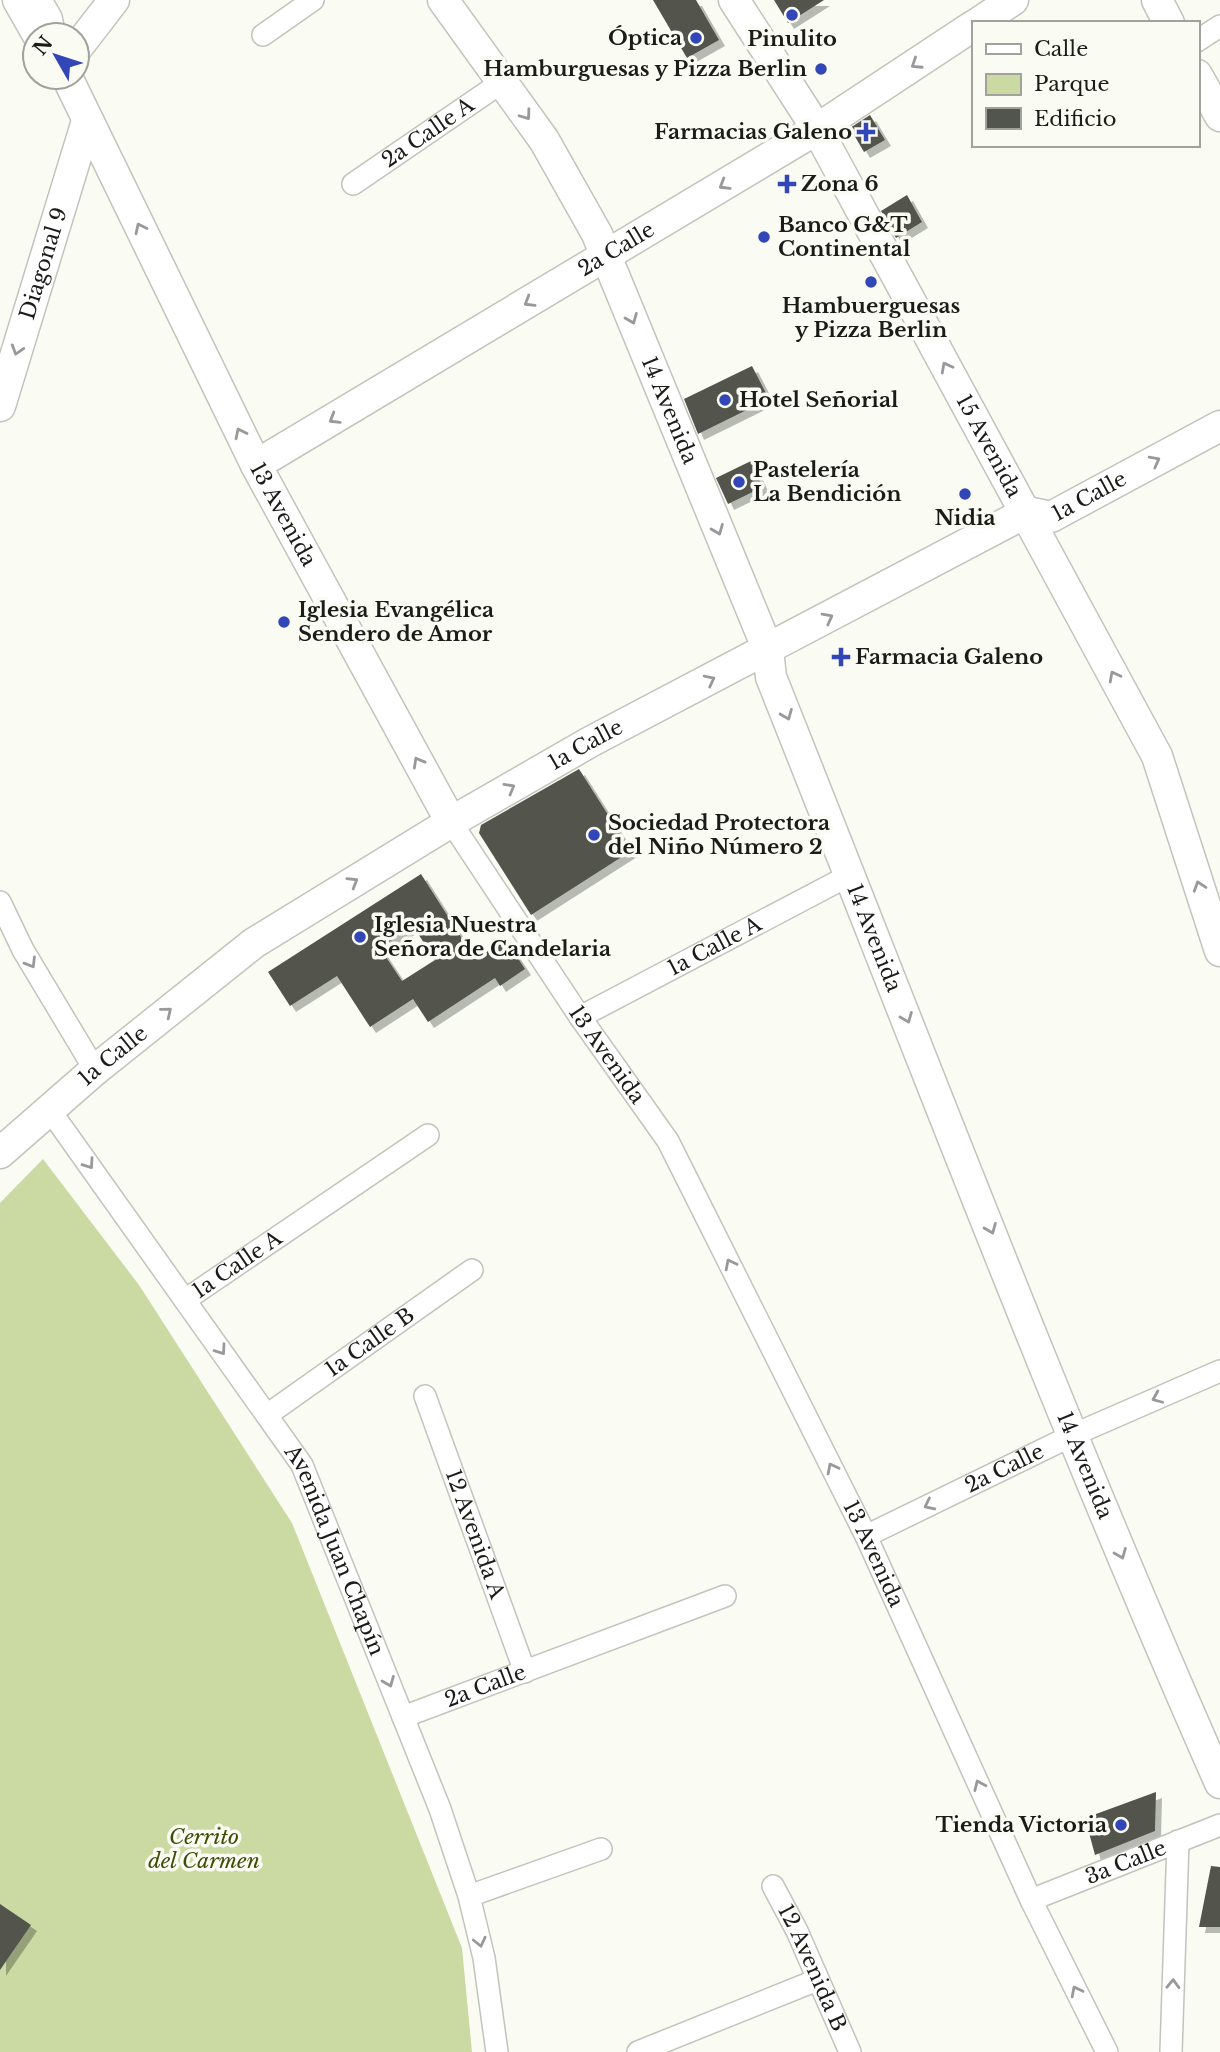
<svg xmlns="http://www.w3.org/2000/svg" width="1220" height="2052" viewBox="0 0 1220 2052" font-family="'Libre Baskerville',serif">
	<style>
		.green { fill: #cbd9a3 }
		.building { fill: #52544e; fill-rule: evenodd; filter: url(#shadow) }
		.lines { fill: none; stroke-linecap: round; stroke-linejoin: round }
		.street-casing { stroke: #c2c4bc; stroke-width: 24 }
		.secondary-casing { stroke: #c2c4bc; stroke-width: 33 }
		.street { stroke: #fff; stroke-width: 21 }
		.secondary { stroke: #fff; stroke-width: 30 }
		.oneway { stroke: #989998 }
		.poi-dot { fill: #3246b8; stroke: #fafcf4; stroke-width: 2.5 }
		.labels { text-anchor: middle; stroke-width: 7; stroke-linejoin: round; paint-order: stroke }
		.poi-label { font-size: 21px; font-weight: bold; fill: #1b1c19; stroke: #fafcf4; text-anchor: start }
		.street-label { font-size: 21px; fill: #1b1c19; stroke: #fafcf4 }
		.park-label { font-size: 21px; font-style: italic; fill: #3f4b07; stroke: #fafcf4 }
	</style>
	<defs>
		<filter id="shadow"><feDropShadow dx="6" dy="6" stdDeviation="0" flood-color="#0004"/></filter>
	</defs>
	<rect width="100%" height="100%" fill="#fafcf4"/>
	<!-- green -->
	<polygon class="green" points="43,1159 139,1285 292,1523 462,1948 472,2052 0,2052 0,1203"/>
	<!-- building -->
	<g class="building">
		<polygon points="653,0 696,0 719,40 687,58"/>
		<polygon points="774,0 824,0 788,23"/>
		<polygon points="870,115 885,140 864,152 850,128"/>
		<polygon points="907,195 922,222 896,238 881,211"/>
		<polygon points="752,366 769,399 698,434 684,399"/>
		<polygon points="751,461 763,487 728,504 716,478"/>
		<polygon points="579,769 631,851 531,915 479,833 481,825"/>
		<path d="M421,874l54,85 31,-19 19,29 -25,17 -5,-8 -67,44 -15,-23 -43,28 -33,-51 -47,30 -22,-34zM413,926l22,34 -33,21 -22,-33z"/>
		<polygon points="1156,1792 1155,1831 1095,1855 1085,1818"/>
		<polygon points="1211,1866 1220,1867 1220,1927 1199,1927"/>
		<polygon points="0,1904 31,1925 0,1970"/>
	</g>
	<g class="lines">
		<defs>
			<g id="street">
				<polyline points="41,0 51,17 55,35"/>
				<polyline points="263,35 313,0"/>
				<polyline points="1197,41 1220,26"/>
				<path id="s1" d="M353,184l149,-102"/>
				<path id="s2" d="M451,822l129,195 88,124 198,395 165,364 76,152"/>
				<polyline points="0,902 23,950 95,1070"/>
				<path id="s3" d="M580,1017l270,-142"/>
				<path id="s4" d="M49,1109l253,356 138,344 29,87 15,62 13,94"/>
				<path id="s5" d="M185,1300l243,-165"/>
				<path id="s6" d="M425,1396l100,276"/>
				<path id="s7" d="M267,1415l205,-145"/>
				<path id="s8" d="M866,1536l207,-101 147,-64"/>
				<path id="s9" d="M403,1717l322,-121"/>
				<path id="s10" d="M773,1886l24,45 53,121"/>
				<polyline points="469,1896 601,1849"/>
				<path id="s11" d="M1031,1900l189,-75"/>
				<polyline points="638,2052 817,1980"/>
				<polyline points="1171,2052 1178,1841"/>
			</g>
			<g id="secondary">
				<polyline points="18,0 38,35"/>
				<path id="s12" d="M443,0l101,140 53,94 171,416 3,27c147,369 288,742 449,1106"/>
				<path id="s13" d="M734,0l83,129 340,627 63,195"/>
				<polyline points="1157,0 1169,23"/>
				<polyline points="978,23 1013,0"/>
				<polyline points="77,48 114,0"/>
				<polyline points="1197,75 1220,116"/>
				<path id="s14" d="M67,77l189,388 195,357"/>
				<path id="s15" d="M0,406l87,-285"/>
				<path id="s16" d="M256,465l561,-336 156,-103"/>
				<path id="s17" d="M0,1153l95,-83 159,-127 197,-121 139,-80 437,-230 24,5 169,-91"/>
			</g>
		</defs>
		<!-- street casing -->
		<use href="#street" class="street-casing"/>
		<!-- secondary casing -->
		<use href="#secondary" class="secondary-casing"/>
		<!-- street -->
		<use href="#street" class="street"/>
		<!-- secondary -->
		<use href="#secondary" class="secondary"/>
	</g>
	<!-- one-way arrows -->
	<defs><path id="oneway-chevron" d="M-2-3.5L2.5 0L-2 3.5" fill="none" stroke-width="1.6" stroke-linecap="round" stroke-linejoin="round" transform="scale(1.75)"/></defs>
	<g class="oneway">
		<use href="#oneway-chevron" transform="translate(916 64) rotate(147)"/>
		<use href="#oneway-chevron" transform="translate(526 115) rotate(54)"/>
		<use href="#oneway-chevron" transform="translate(724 185) rotate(149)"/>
		<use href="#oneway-chevron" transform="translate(140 228) rotate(-116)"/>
		<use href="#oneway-chevron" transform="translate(529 302) rotate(149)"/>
		<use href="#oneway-chevron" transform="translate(632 319) rotate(68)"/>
		<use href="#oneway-chevron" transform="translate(17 350) rotate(107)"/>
		<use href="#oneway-chevron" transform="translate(946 367) rotate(-118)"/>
		<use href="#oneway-chevron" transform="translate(334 419) rotate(149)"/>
		<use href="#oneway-chevron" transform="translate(240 433) rotate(-116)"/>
		<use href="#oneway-chevron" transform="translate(1155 461) rotate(-28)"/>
		<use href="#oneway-chevron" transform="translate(718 530) rotate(68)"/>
		<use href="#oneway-chevron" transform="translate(828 618) rotate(-28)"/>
		<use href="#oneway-chevron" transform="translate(1114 676) rotate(-118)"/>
		<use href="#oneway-chevron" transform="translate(710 680) rotate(-27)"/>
		<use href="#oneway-chevron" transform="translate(787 715) rotate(68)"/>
		<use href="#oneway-chevron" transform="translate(418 762) rotate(-119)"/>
		<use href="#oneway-chevron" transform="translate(510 788) rotate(-30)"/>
		<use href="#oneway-chevron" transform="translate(353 882) rotate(-31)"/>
		<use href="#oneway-chevron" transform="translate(1199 886) rotate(-108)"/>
		<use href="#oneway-chevron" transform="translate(31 963) rotate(59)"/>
		<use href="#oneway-chevron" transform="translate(167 1012) rotate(-39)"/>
		<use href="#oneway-chevron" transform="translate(907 1018) rotate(68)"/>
		<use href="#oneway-chevron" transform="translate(89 1164) rotate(55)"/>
		<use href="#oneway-chevron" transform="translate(991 1229) rotate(68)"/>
		<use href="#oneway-chevron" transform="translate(730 1264) rotate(-117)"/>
		<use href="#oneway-chevron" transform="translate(221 1350) rotate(55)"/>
		<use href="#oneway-chevron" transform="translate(1157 1398) rotate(157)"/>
		<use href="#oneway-chevron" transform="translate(832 1468) rotate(-117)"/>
		<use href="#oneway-chevron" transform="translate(929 1505) rotate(154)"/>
		<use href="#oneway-chevron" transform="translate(1121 1554) rotate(68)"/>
		<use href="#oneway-chevron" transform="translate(389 1682) rotate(68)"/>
		<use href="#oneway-chevron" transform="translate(979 1785) rotate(-114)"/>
		<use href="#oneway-chevron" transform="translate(480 1942) rotate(77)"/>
		<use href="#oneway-chevron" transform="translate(1173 1984) rotate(-88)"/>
		<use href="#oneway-chevron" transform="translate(1076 1991) rotate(-117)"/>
	</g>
	<!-- markers -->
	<g class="poi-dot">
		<circle cx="792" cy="15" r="7"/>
		<circle cx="696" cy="38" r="7"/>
		<circle cx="821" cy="69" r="7"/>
		<path d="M862.5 121.5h7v7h7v7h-7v7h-7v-7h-7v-7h7z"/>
		<path d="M783.5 173.5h7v7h7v7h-7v7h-7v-7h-7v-7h7z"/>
		<circle cx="764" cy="237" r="7"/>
		<circle cx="871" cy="282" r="7"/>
		<circle cx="725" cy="400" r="7"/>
		<circle cx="739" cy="482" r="7"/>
		<circle cx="965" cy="494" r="7"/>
		<circle cx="284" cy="622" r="7"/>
		<path d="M837.5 646.5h7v7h7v7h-7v7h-7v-7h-7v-7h7z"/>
		<circle cx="594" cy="835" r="7"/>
		<circle cx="360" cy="937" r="7"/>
		<circle cx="1121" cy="1825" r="7"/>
	</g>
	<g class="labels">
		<!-- poi labels -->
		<g class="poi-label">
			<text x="682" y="45" text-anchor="end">Óptica</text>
			<text x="792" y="46" text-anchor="middle">Pinulito</text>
			<text x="807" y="76" text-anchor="end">Hamburguesas y Pizza Berlin</text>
			<text x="852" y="139" text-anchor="end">Farmacias Galeno</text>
			<text x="801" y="191">Zona 6</text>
			<text x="778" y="232">Banco G&amp;T<tspan x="778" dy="24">Continental</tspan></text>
			<text x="871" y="313" text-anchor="middle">Hambuerguesas<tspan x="871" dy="24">y Pizza Berlin</tspan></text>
			<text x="739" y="407">Hotel Señorial</text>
			<text x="753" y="477">Pastelería<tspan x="753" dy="24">La Bendición</tspan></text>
			<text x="965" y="525" text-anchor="middle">Nidia</text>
			<text x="298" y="617">Iglesia Evangélica<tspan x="298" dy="24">Sendero de Amor</tspan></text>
			<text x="855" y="664">Farmacia Galeno</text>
			<text x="608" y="830">Sociedad Protectora<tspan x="608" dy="24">del Niño Número 2</tspan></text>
			<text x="374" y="932">Iglesia Nuestra<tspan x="374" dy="24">Señora de Candelaria</tspan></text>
			<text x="1107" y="1832" text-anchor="end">Tienda Victoria</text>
		</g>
		<!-- street labels -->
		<g class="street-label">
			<text dy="7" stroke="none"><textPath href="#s1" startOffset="91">2a Calle A</textPath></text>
			<text dy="7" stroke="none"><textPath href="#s16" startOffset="420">2a Calle</textPath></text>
			<text dy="7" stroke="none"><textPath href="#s15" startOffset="149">Diagonal 9</textPath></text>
			<text dy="7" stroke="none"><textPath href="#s12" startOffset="471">14 Avenida</textPath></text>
			<text dy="7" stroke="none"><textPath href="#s13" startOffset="514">15 Avenida</textPath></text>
			<text dy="7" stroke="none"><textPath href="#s17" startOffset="1283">1a Calle</textPath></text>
			<text dy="7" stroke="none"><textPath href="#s14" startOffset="488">13 Avenida</textPath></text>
			<text dy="7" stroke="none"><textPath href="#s17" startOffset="716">1a Calle</textPath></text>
			<text dy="7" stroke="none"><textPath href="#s12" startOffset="1038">14 Avenida</textPath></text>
			<text dy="7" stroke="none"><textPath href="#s3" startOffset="152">1a Calle A</textPath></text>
			<text dy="7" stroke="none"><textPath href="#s2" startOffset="280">13 Avenida</textPath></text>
			<text dy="7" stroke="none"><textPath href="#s17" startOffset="149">1a Calle</textPath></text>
			<text dy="7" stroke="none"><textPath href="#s5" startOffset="63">1a Calle A</textPath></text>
			<text dy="7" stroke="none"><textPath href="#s7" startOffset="126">1a Calle B</textPath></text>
			<text dy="7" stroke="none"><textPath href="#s12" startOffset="1606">14 Avenida</textPath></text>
			<text dy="7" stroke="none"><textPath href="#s8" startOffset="154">2a Calle</textPath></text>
			<text dy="7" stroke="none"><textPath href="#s6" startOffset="147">12 Avenida A</textPath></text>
			<text dy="7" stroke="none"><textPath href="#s4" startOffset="528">Avenida Juan Chapín</textPath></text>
			<text dy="7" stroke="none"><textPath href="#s2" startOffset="847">13 Avenida</textPath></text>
			<text dy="7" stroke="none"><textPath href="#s9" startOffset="88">2a Calle</textPath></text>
			<text dy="7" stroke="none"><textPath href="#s11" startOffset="102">3a Calle</textPath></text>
			<text dy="7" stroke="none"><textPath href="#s10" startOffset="91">12 Avenida B</textPath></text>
		</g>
		<!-- park labels -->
		<g class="park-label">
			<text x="204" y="1844">Cerrito<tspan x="204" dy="24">del Carmen</tspan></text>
		</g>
	</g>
	<!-- legend -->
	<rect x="972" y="21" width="228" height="126" fill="#fafcf4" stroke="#a1a29c" stroke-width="2"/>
	<rect x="986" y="44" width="35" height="10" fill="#ffffff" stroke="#a1a29c" stroke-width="2"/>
	<text x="1034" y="56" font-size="21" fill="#1b1c19">Calle</text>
	<rect x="986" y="74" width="35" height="21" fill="#cbd9a3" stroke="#a1a29c" stroke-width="2"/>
	<text x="1034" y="91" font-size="21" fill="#1b1c19">Parque</text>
	<rect x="986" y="108" width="35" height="21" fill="#52544e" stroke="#a1a29c" stroke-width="2"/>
	<text x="1034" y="126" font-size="21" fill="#1b1c19">Edificio</text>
	<!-- north arrow -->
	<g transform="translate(56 56) rotate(309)"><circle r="33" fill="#fafcf4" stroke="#a1a29c" stroke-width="2"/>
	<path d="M0-5L12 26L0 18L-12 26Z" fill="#3246b8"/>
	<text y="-10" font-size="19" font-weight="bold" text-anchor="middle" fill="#1b1c19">N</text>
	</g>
</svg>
